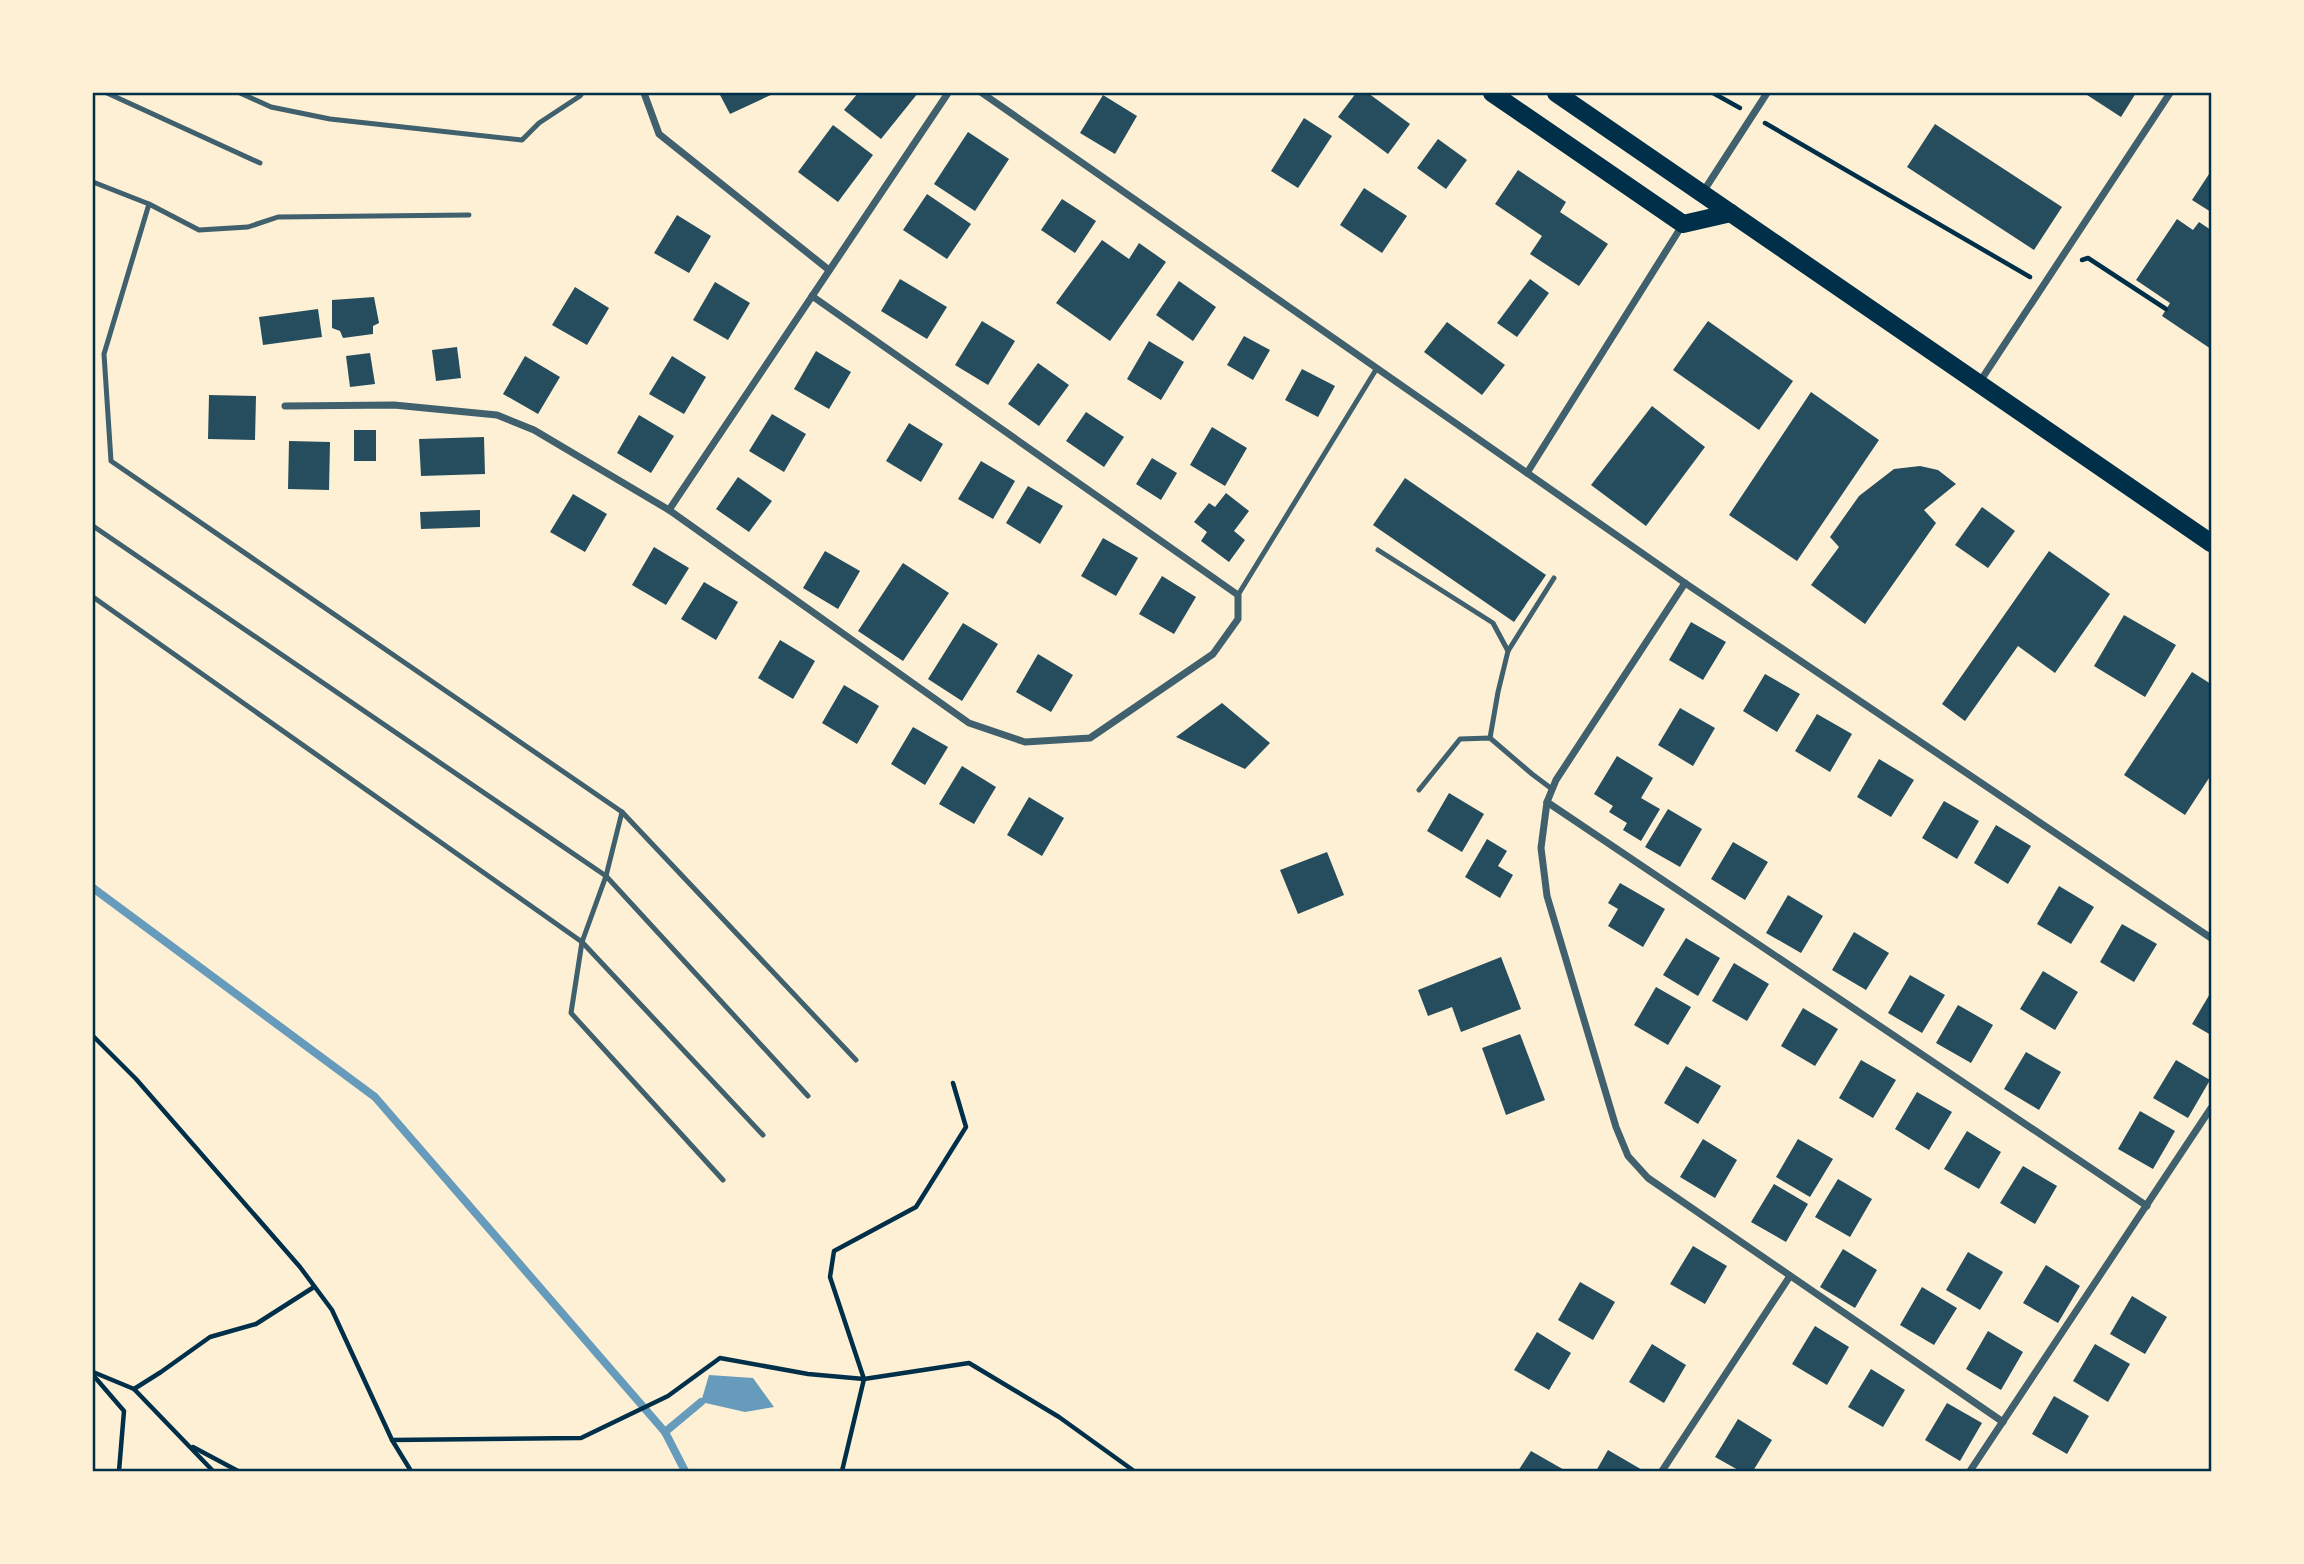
<svg xmlns="http://www.w3.org/2000/svg" width="2304" height="1564" viewBox="0 0 2304 1564" font-family="'Nunito Sans',sans-serif">
	<style>
		.water { fill: #669bbc }
		.lines { fill: none; stroke-linecap: round; stroke-linejoin: round }
		.stream { stroke: #669bbc; stroke-width: 8 }
		.building { fill: #264d5e }
		.path { stroke: #003049; stroke-width: 4.5 }
		.service { stroke: #3f606c; stroke-width: 5 }
		.minor { stroke: #3f606c; stroke-width: 7 }
		.primary { stroke: #003049; stroke-width: 18 }
		.neatline { fill: none; stroke: #003049; stroke-width: 2.5 }
	</style>
	<rect width="100%" height="100%" fill="#fdf0d5"/>
	<!-- water -->
	<polygon class="water" points="709,1375 753,1378 774,1407 745,1412 701,1402"/>
	<g class="lines">
		<!-- stream -->
		<g class="stream">
			<polyline points="93,888 375,1097 665,1432 685,1471"/>
			<polyline points="665,1432 701,1402"/>
		</g>
	</g>
	<!-- building -->
	<g class="building">
		<polygon points="719,93 775,93 730,114"/>
		<polygon points="858,93 918,93 881,139 844,110"/>
		<polygon points="1356,93 1368,93 1410,124 1388,154 1338,117"/>
		<polygon points="2084,93 2136,93 2121,117"/>
		<polygon points="1103,95 1137,116 1115,154 1080,133"/>
		<polygon points="1304,118 1332,136 1298,188 1271,171"/>
		<polygon points="1935,124 2062,207 2034,250 1907,167"/>
		<polygon points="833,125 873,155 838,202 798,172"/>
		<polygon points="968,132 1009,159 975,211 934,184"/>
		<polygon points="1438,139 1467,160 1446,189 1417,168"/>
		<polygon points="1518,170 1566,202 1560,212 1608,244 1579,286 1530,254 1542,236 1495,204"/>
		<polygon points="2211,171 2211,212 2192,200"/>
		<polygon points="1364,188 1407,216 1382,253 1340,225"/>
		<polygon points="927,194 971,224 947,259 903,230"/>
		<polygon points="1062,199 1096,221 1075,253 1041,230"/>
		<polygon points="677,215 711,236 689,273 654,253"/>
		<polygon points="2177,219 2193,230 2199,222 2211,230 2211,349 2162,316 2170,303 2136,280"/>
		<polygon points="1102,240 1129,259 1139,243 1166,262 1110,341 1056,303"/>
		<polygon points="900,279 947,307 927,339 881,311"/>
		<polygon points="1530,279 1549,293 1517,337 1497,323"/>
		<polygon points="1179,281 1216,307 1193,341 1156,315"/>
		<polygon points="715,282 750,303 728,340 693,320"/>
		<polygon points="575,287 609,308 587,345 552,325"/>
		<polygon points="374,297 379,323 373,326 373,334 343,338 340,331 332,328 332,300"/>
		<polygon points="318,309 322,337 263,345 259,317"/>
		<polygon points="982,321 1015,341 988,385 955,365"/>
		<polygon points="1708,321 1793,381 1759,430 1673,370"/>
		<polygon points="1447,322 1505,365 1482,395 1424,352"/>
		<polygon points="1244,336 1270,350 1253,380 1227,365"/>
		<polygon points="1149,341 1184,362 1161,400 1127,379"/>
		<polygon points="457,347 461,378 436,381 432,350"/>
		<polygon points="816,351 851,372 829,409 794,389"/>
		<polygon points="370,353 375,384 350,387 346,356"/>
		<polygon points="525,356 560,377 538,414 503,394"/>
		<polygon points="672,356 706,377 684,414 649,394"/>
		<polygon points="1038,363 1069,385 1039,426 1008,404"/>
		<polygon points="1302,369 1335,386 1318,417 1285,400"/>
		<polygon points="1811,392 1879,440 1797,561 1729,515"/>
		<polygon points="209,395 256,396 255,440 208,439"/>
		<polygon points="1652,406 1705,447 1646,526 1591,485"/>
		<polygon points="1086,412 1124,437 1104,467 1066,441"/>
		<polygon points="772,414 806,434 784,472 749,451"/>
		<polygon points="639,415 674,436 651,473 617,453"/>
		<polygon points="909,423 943,444 921,482 886,461"/>
		<polygon points="1212,427 1247,448 1225,486 1190,465"/>
		<rect x="354" y="430" width="22" height="31"/>
		<polygon points="484,437 485,474 421,476 419,439"/>
		<polygon points="289,441 330,442 329,490 288,489"/>
		<polygon points="1152,458 1177,473 1161,500 1136,484"/>
		<polygon points="981,461 1015,481 993,519 958,499"/>
		<polygon points="1920,466 1938,470 1956,484 1924,510 1936,523 1865,624 1811,585 1839,547 1830,537 1859,496 1894,469"/>
		<polygon points="738,477 772,501 749,532 716,509"/>
		<polygon points="1405,478 1546,575 1514,622 1373,525"/>
		<polygon points="1028,486 1063,506 1040,544 1006,523"/>
		<polygon points="1226,493 1249,511 1234,531 1245,540 1229,562 1201,541 1207,532 1194,522 1209,503 1215,507"/>
		<polygon points="573,494 607,514 585,552 550,532"/>
		<polygon points="1982,507 2015,531 1988,568 1955,545"/>
		<polygon points="480,510 480,527 421,529 420,512"/>
		<polygon points="1103,538 1138,558 1116,596 1081,576"/>
		<polygon points="654,547 689,568 666,605 632,585"/>
		<polygon points="825,551 860,571 838,609 803,588"/>
		<polygon points="2049,551 2110,594 2055,673 2018,646 1965,721 1942,704"/>
		<polygon points="903,563 949,593 903,661 858,631"/>
		<polygon points="1162,576 1196,597 1174,634 1139,614"/>
		<polygon points="704,582 738,602 716,640 681,619"/>
		<polygon points="2124,615 2176,645 2145,697 2094,666"/>
		<polygon points="1691,622 1726,642 1703,680 1669,660"/>
		<polygon points="963,623 998,644 962,701 928,679"/>
		<polygon points="780,640 815,661 793,699 758,678"/>
		<polygon points="1038,654 1073,675 1051,712 1016,692"/>
		<polygon points="2192,672 2211,684 2211,775 2185,815 2124,775"/>
		<polygon points="1765,674 1800,694 1777,732 1743,711"/>
		<polygon points="844,685 879,706 857,744 822,723"/>
		<polygon points="1222,703 1270,743 1245,769 1176,737"/>
		<polygon points="1680,708 1715,728 1693,766 1658,745"/>
		<polygon points="1817,714 1852,734 1830,772 1795,751"/>
		<polygon points="913,727 948,747 925,785 891,764"/>
		<polygon points="1617,756 1653,778 1641,798 1660,809 1641,841 1623,830 1627,823 1609,812 1613,806 1594,794"/>
		<polygon points="1879,759 1914,780 1891,817 1857,797"/>
		<polygon points="962,766 996,787 974,824 939,804"/>
		<polygon points="1449,793 1484,814 1462,852 1427,831"/>
		<polygon points="1029,797 1064,818 1042,856 1007,835"/>
		<polygon points="1944,801 1979,821 1957,859 1922,838"/>
		<polygon points="1668,809 1702,829 1680,867 1645,847"/>
		<polygon points="1996,825 2031,846 2008,884 1974,863"/>
		<polygon points="1487,839 1507,851 1498,866 1513,875 1500,898 1465,877"/>
		<polygon points="1733,842 1768,862 1745,900 1711,879"/>
		<polygon points="1327,852 1344,895 1298,914 1280,870"/>
		<polygon points="1620,883 1665,909 1643,947 1608,926 1618,909 1608,903"/>
		<polygon points="2059,886 2094,907 2071,944 2037,924"/>
		<polygon points="1788,895 1823,916 1801,953 1766,933"/>
		<polygon points="2122,924 2157,944 2134,982 2100,962"/>
		<polygon points="1854,932 1889,953 1866,990 1832,970"/>
		<polygon points="1686,938 1720,958 1698,996 1663,975"/>
		<polygon points="1501,957 1521,1009 1461,1032 1452,1007 1428,1016 1418,990"/>
		<polygon points="1734,963 1769,984 1747,1021 1712,1001"/>
		<polygon points="2043,971 2078,992 2055,1030 2020,1009"/>
		<polygon points="1910,975 1945,995 1922,1033 1888,1013"/>
		<polygon points="1656,987 1691,1007 1668,1045 1634,1025"/>
		<polygon points="2211,992 2211,1035 2192,1024"/>
		<polygon points="1958,1005 1993,1025 1971,1063 1936,1043"/>
		<polygon points="1803,1008 1838,1029 1815,1066 1781,1046"/>
		<polygon points="1520,1034 1545,1100 1506,1115 1482,1048"/>
		<polygon points="2026,1052 2061,1072 2039,1110 2004,1089"/>
		<polygon points="1861,1060 1896,1080 1873,1118 1839,1098"/>
		<polygon points="2176,1060 2210,1080 2188,1118 2153,1098"/>
		<polygon points="1686,1066 1721,1086 1698,1124 1664,1103"/>
		<polygon points="1917,1092 1952,1112 1929,1150 1895,1129"/>
		<polygon points="2140,1111 2175,1131 2153,1169 2118,1149"/>
		<polygon points="1967,1131 2001,1152 1979,1189 1944,1169"/>
		<polygon points="1703,1139 1737,1160 1715,1198 1680,1177"/>
		<polygon points="1798,1139 1833,1159 1810,1197 1776,1177"/>
		<polygon points="2023,1166 2057,1186 2035,1224 2000,1203"/>
		<polygon points="1838,1179 1872,1199 1850,1237 1815,1217"/>
		<polygon points="1774,1184 1808,1204 1786,1242 1751,1222"/>
		<polygon points="1693,1246 1727,1266 1705,1304 1670,1284"/>
		<polygon points="1843,1249 1877,1270 1855,1308 1820,1287"/>
		<polygon points="1968,1252 2003,1272 1980,1310 1946,1290"/>
		<polygon points="2046,1265 2080,1286 2058,1323 2023,1303"/>
		<polygon points="1580,1282 1615,1302 1593,1340 1558,1320"/>
		<polygon points="1922,1287 1957,1308 1934,1345 1900,1325"/>
		<polygon points="2132,1296 2167,1317 2145,1354 2110,1334"/>
		<polygon points="1815,1326 1849,1347 1827,1385 1792,1364"/>
		<polygon points="1988,1331 2023,1352 2001,1390 1966,1369"/>
		<polygon points="1537,1332 1571,1353 1549,1390 1514,1370"/>
		<polygon points="1652,1344 1686,1365 1664,1403 1629,1382"/>
		<polygon points="2095,1344 2130,1364 2108,1402 2073,1381"/>
		<polygon points="1871,1369 1905,1390 1883,1427 1848,1407"/>
		<polygon points="2054,1396 2089,1416 2067,1454 2032,1434"/>
		<polygon points="1947,1403 1982,1423 1960,1461 1925,1440"/>
		<polygon points="1738,1419 1772,1440 1753,1471 1740,1471 1715,1457"/>
		<polygon points="1608,1450 1644,1471 1596,1471"/>
		<polygon points="1531,1451 1566,1471 1518,1471"/>
	</g>
	<g class="lines">
		<!-- path -->
		<g class="path">
			<polyline points="1713,93 1740,108"/>
			<polyline points="1765,123 2030,277"/>
			<polyline points="2082,260 2088,258 2166,309"/>
			<polyline points="93,1036 136,1079 300,1267 332,1310 392,1440 411,1471"/>
			<polyline points="93,1372 134,1389 213,1471"/>
			<polyline points="93,1375 124,1411 119,1471"/>
			<polyline points="134,1389 161,1372 210,1337 256,1324 314,1287"/>
			<polyline points="392,1440 581,1438 668,1396 720,1358 808,1374 864,1379 969,1363 1059,1417 1134,1471"/>
			<polyline points="193,1447 238,1471"/>
			<polyline points="842,1471 864,1379 830,1277 834,1251 916,1207 966,1127 953,1083"/>
		</g>
		<!-- service -->
		<g class="service">
			<polyline points="107,93 260,163"/>
			<polyline points="240,93 271,107 330,119 522,140 539,123 580,96 582,93"/>
			<polyline points="93,182 149,204 104,354 111,461 622,812 856,1060"/>
			<polyline points="149,204 199,230 248,227 278,217 469,215"/>
			<polyline points="93,526 606,876 808,1096"/>
			<polyline points="1378,550 1493,623 1508,651"/>
			<polyline points="1238,595 1377,368"/>
			<polyline points="93,597 582,942 763,1135"/>
			<polyline points="1490,738 1498,692 1508,651 1554,578"/>
			<polyline points="1419,790 1460,739 1490,738 1532,774 1552,789"/>
			<polyline points="622,812 606,876 582,942 571,1013 723,1180"/>
		</g>
		<!-- minor -->
		<g class="minor">
			<polyline points="644,93 659,134 829,270"/>
			<polyline points="982,93 1685,583 2211,938"/>
			<polyline points="1703,192 1767,93"/>
			<polyline points="1979,383 2170,93"/>
			<polyline points="285,406 394,405 497,415 534,430 669,510 969,723 1025,742 1090,738 1213,654 1238,619 1238,595 812,296"/>
			<polyline points="1527,473 1683,224"/>
			<polyline points="669,510 948,93"/>
			<polyline points="1685,583 1556,780 1547,802 1541,848 1547,896 1616,1127 1628,1156 1648,1178 2003,1422"/>
			<polyline points="1547,802 2147,1206"/>
			<polyline points="1662,1471 1790,1276"/>
			<polyline points="1970,1471 2211,1108"/>
		</g>
		<!-- primary -->
		<g class="primary">
			<polyline points="1492,93 1683,224 1731,213"/>
			<polyline points="1556,93 2211,543"/>
		</g>
	</g>
	<!-- border -->
	<rect width="2304" height="1564" fill="none" stroke="#fdf0d5" stroke-width="189"/>
	<rect x="94" y="94" width="2116" height="1376" class="neatline"/>
</svg>
